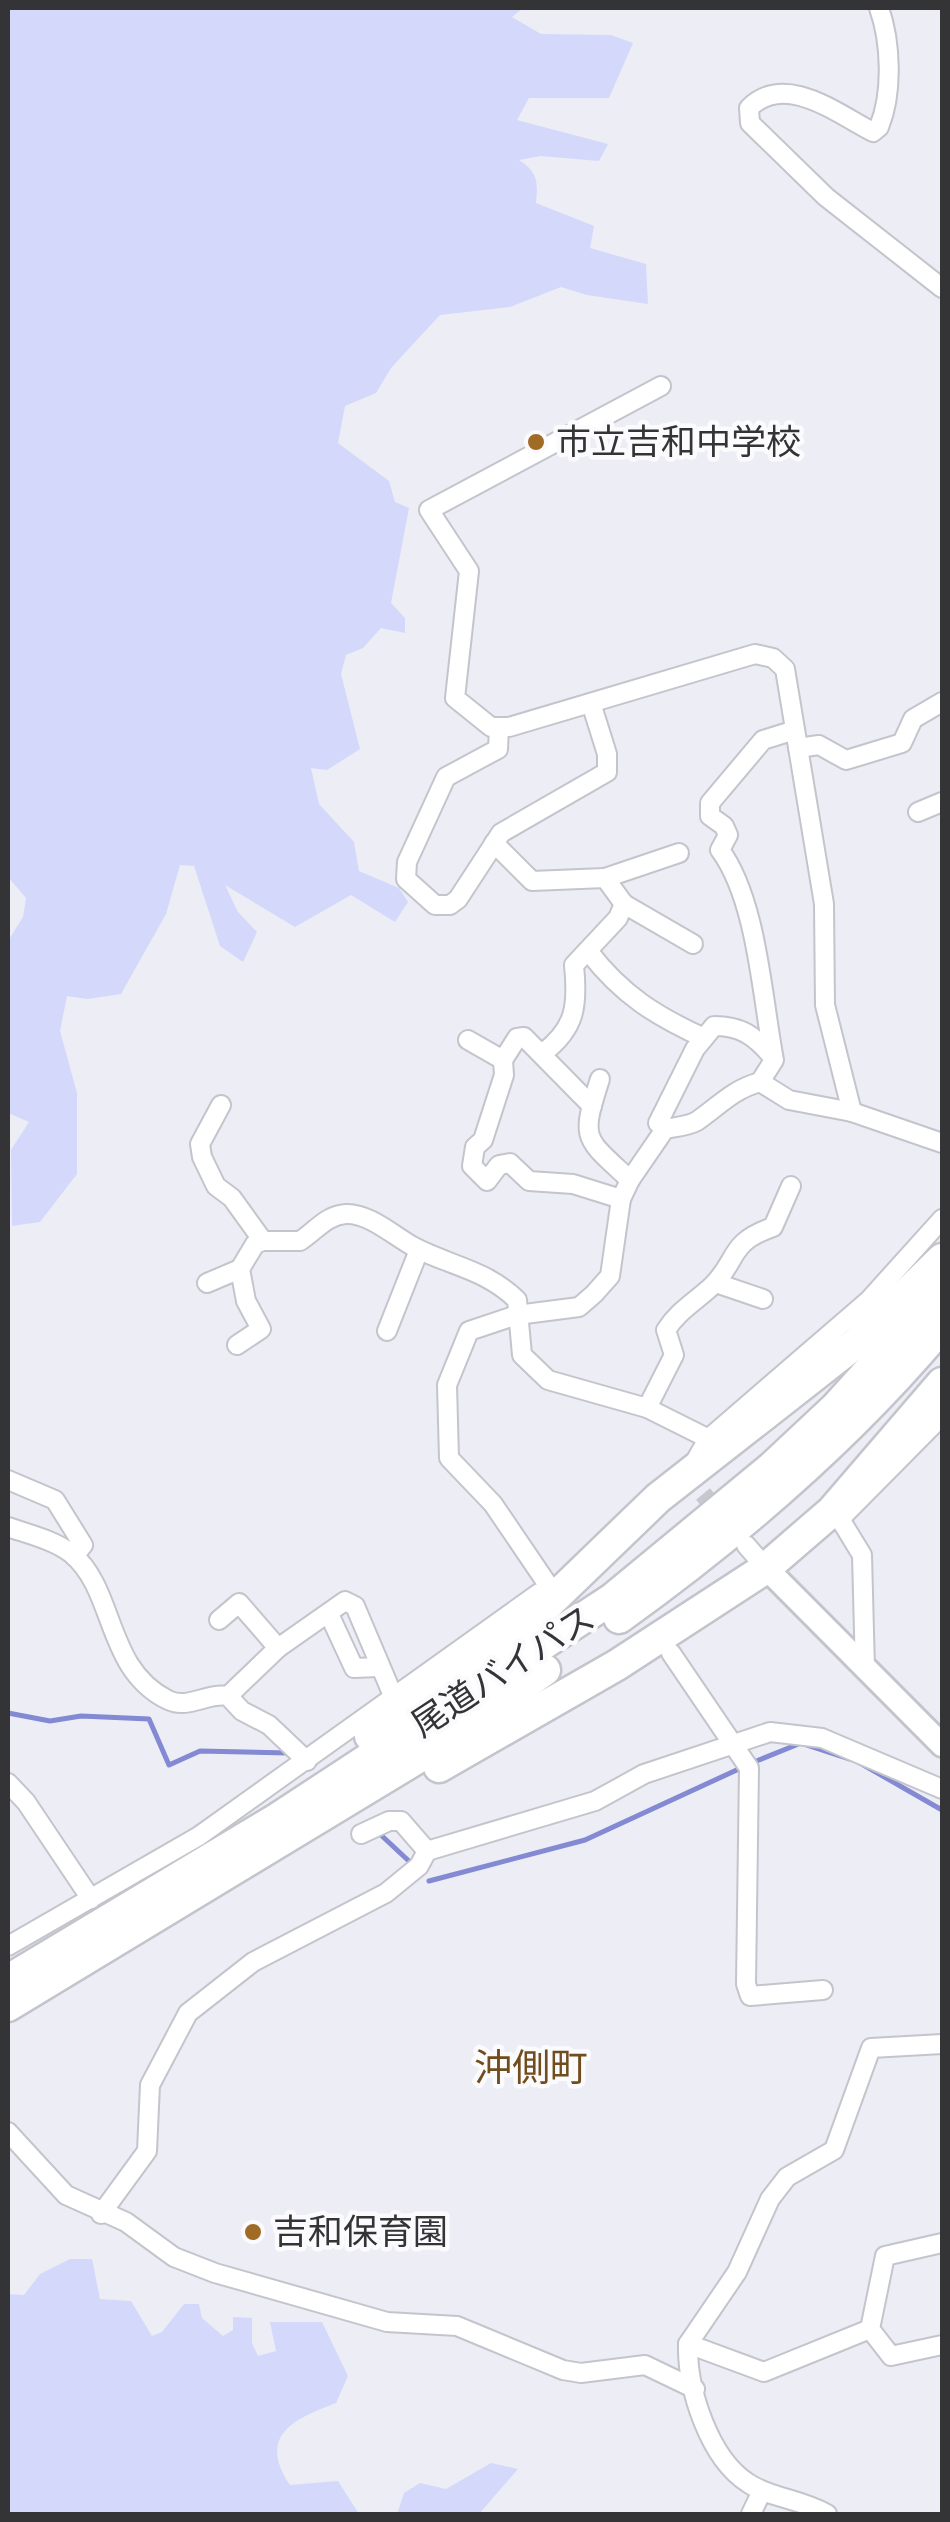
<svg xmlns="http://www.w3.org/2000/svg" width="950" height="2522" viewBox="0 0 950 2522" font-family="Barlow,'Noto Sans JP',sans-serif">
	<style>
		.green { fill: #d4d9fb }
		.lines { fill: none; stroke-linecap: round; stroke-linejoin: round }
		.stream { stroke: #8389d2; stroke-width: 5 }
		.street-tunnel { stroke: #c7c8cf; stroke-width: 18; stroke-dasharray: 18 9; stroke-linecap: butt }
		.street-casing { stroke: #c4c5cc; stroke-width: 22 }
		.secondary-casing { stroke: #c4c5cc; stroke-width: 28 }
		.highway-casing { stroke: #c4c5cc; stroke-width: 35 }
		.street { stroke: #fff; stroke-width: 18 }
		.secondary { stroke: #fff; stroke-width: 22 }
		.highway { stroke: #fff; stroke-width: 30 }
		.poi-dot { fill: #a06b24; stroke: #fbfbfe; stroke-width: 4 }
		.labels { text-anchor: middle; stroke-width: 9; stroke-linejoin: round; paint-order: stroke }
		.poi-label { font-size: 35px; fill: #343437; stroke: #fbfbfe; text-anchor: start }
		.street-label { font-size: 35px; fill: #343437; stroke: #fbfbfe }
		.neighbourhood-label { font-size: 38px; fill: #714c1d; stroke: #fbfbfe }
	</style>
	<rect width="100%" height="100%" fill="#ecedf5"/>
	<!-- green -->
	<g class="green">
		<path d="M8,8h515l-11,9 29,17 70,1 22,8 -24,55h-80l-12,22 91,24 -9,17 -58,-5 -22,4c19,12 19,22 17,43l58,23 -4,22 56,16 2,40 -61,-9 -26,-8 -51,20 -70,8 -49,53 -15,25 -31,13 -7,37 51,38 6,21 14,6 -18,95 14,15v15l-24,-5 -18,20 -17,7 -5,19 19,75 -33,21 -16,-2 8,36 35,38 5,29 40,17 9,14 -13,20 -44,-27 -56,32 -70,-42 13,27 19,20 -14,30 -23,-16 -26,-80 -14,-1 -14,49 -45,80 -34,5 -20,-3 -7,35 17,62v81l-37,48 -28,4 -1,-76 18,-28 -21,-9v-172l15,-24 3,-19 -18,-21z"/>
		<path d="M70,2259h22l8,40 31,2 21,35 10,-4 22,-28h15l3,14 21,18 10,-6v-13l19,1v25l6,13 18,-5 -6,-29h52l26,54 -12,27c-43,16 -79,33 -46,82l48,-4 21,33h-351v-220l16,1 16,-21z"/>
		<polygon points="491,2463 518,2469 479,2514 397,2514 404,2493 420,2483 446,2489"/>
	</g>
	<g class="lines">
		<!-- stream -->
		<g class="stream">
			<polyline points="8,1713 50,1721 81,1716 149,1719 169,1765 200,1751 289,1753"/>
			<polyline points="754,1762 801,1743 850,1759"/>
			<polyline points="860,1763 942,1810"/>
			<polyline points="382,1836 411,1863"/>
			<polyline points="429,1881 585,1840 741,1768"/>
		</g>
		<!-- street-tunnel -->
		<polyline class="street-tunnel" points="703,1494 723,1518"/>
		<defs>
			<g id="street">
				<path d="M879,8c12,34 14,85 0,119l-6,5c-37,-19 -88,-60 -124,-24l1,15 76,74 116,91"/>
				<polyline points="661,386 429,510 469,571 455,698 491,727 509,727 755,654 773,658 785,669 824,904 825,1005 852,1112"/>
				<polyline points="499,727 498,749 446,777 407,862 406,879 435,905 450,905 458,899 501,833 607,772 607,754 591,703"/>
				<polyline points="798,748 819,745 846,760 902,743 913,719 942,702"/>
				<polyline points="918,812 942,802"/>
				<path d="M494,843l38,38 73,-3 19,26 -6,14 -44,47c4,40 2,63 -31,88"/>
				<polyline points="605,878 679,853"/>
				<polyline points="624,904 693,944"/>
				<path d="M589,952c33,43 67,64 115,86"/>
				<polyline points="468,1040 503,1060 517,1038 524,1037 592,1106"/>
				<polyline points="503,1060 504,1075 483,1140 475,1147 472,1166 487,1181 499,1165 510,1163 529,1181 573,1184 621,1199"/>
				<path d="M600,1079c-20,62 -16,58 30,101"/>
				<polyline points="760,1082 789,1100 852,1112 942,1143"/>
				<path d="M221,1105l-21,39 2,13 14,29 16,12 31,43h37c16,-10 26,-26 46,-27 23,-1 48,22 68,33 36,19 71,22 103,53l5,55 26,25 99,28 70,35"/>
				<path d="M665,1129l-7,-6 37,-74 19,-23c26,0 40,9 57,29"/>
				<polyline points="207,1283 240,1269"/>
				<polyline points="716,1283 763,1299"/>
				<polyline points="387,1331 419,1250"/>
				<polyline points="237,1345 261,1329 246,1301 240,1269 255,1244 263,1241"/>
				<path d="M647,1408l27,-53 -8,-25c12,-19 30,-29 46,-44 27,-26 15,-43 61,-59l18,-41"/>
				<polyline points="697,1458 708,1439 869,1300 942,1219"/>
				<polyline points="8,1480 55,1500 83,1545 74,1556"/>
				<path d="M8,1527c20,7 46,13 64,27 44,37 33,115 96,146 20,10 40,-8 60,-4l14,15 27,14 38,36"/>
				<polyline points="746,1545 766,1568"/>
				<path d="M548,1585l-55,-81 -44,-46 -2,-73 22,-54 48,-16 62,-8 15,-13 16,-18 11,-77 9,-19 35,-51c10,-2 24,-3 32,-8 23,-16 35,-31 63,-39l14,-22c-12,-63 -17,-160 -54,-210l8,-15 -4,-9 -14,-10v-13l53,-63 32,-10"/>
				<polyline points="329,1614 354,1668 379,1667"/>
				<polyline points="219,1620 239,1603 278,1648"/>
				<polyline points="671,1653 749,1768 746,1984 750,1996 823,1990"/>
				<polyline points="865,1670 862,1555 840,1519 942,1416"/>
				<polyline points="228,1696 278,1648 345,1601 355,1606 394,1698"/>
				<polyline points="8,1783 26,1802 91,1899"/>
				<polyline points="361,1834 389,1821 401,1821 427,1851"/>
				<polyline points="8,1946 199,1836 539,1593"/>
				<polyline points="8,2132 66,2195 126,2222 174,2257 215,2273 387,2322 457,2326 563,2370 581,2373 645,2365 695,2389"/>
				<polyline points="101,2214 147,2151 150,2085 188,2013 253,1962 386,1893 419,1866 427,1851 595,1801 644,1774 770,1732 822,1738 942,1789"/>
				<polyline points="942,2243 885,2256 870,2329 891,2356 942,2345"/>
				<polyline points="688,2344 764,2372 870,2329"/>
				<polyline points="751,2514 762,2491"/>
				<path d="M827,2514c-26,-15 -57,-16 -79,-31 -39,-25 -61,-94 -60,-139l49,-72 33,-73 17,-22 47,-27 37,-102 71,-4"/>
			</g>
			<polyline id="secondary" points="766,1568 942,1745"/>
			<g id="highway">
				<path d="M619,1618c117,-84 231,-182 323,-292"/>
				<polyline points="370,1736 516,1635 658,1498 856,1343 942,1259"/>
				<polyline points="439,1767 617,1665 766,1568 832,1511 942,1383"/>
				<polyline points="8,1980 278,1818 612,1599 772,1467 835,1408 942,1290"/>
				<polyline points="8,2006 444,1742 545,1670"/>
			</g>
		</defs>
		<!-- street casing -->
		<use href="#street" class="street-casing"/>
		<!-- secondary casing -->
		<use href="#secondary" class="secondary-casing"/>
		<!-- highway casing -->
		<use href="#highway" class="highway-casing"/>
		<!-- street -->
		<use href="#street" class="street"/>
		<!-- secondary -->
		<use href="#secondary" class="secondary"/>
		<!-- highway -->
		<use href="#highway" class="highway"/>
	</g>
	<!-- markers -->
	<g class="poi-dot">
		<circle cx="536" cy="442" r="10"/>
		<circle cx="253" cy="2232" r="10"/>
	</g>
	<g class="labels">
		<!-- poi labels -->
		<g class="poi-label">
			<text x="556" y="454">市立吉和中学校</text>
			<text x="273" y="2244">吉和保育園</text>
		</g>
		<!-- street labels -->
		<g class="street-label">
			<text transform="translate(503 1671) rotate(-33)" y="12">尾道バイパス</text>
		</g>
		<!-- neighbourhood labels -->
		<g class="neighbourhood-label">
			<text x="531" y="2081">沖側町</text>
		</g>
	</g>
	<!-- border -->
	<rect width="950" height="2522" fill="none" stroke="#343437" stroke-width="20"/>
</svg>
